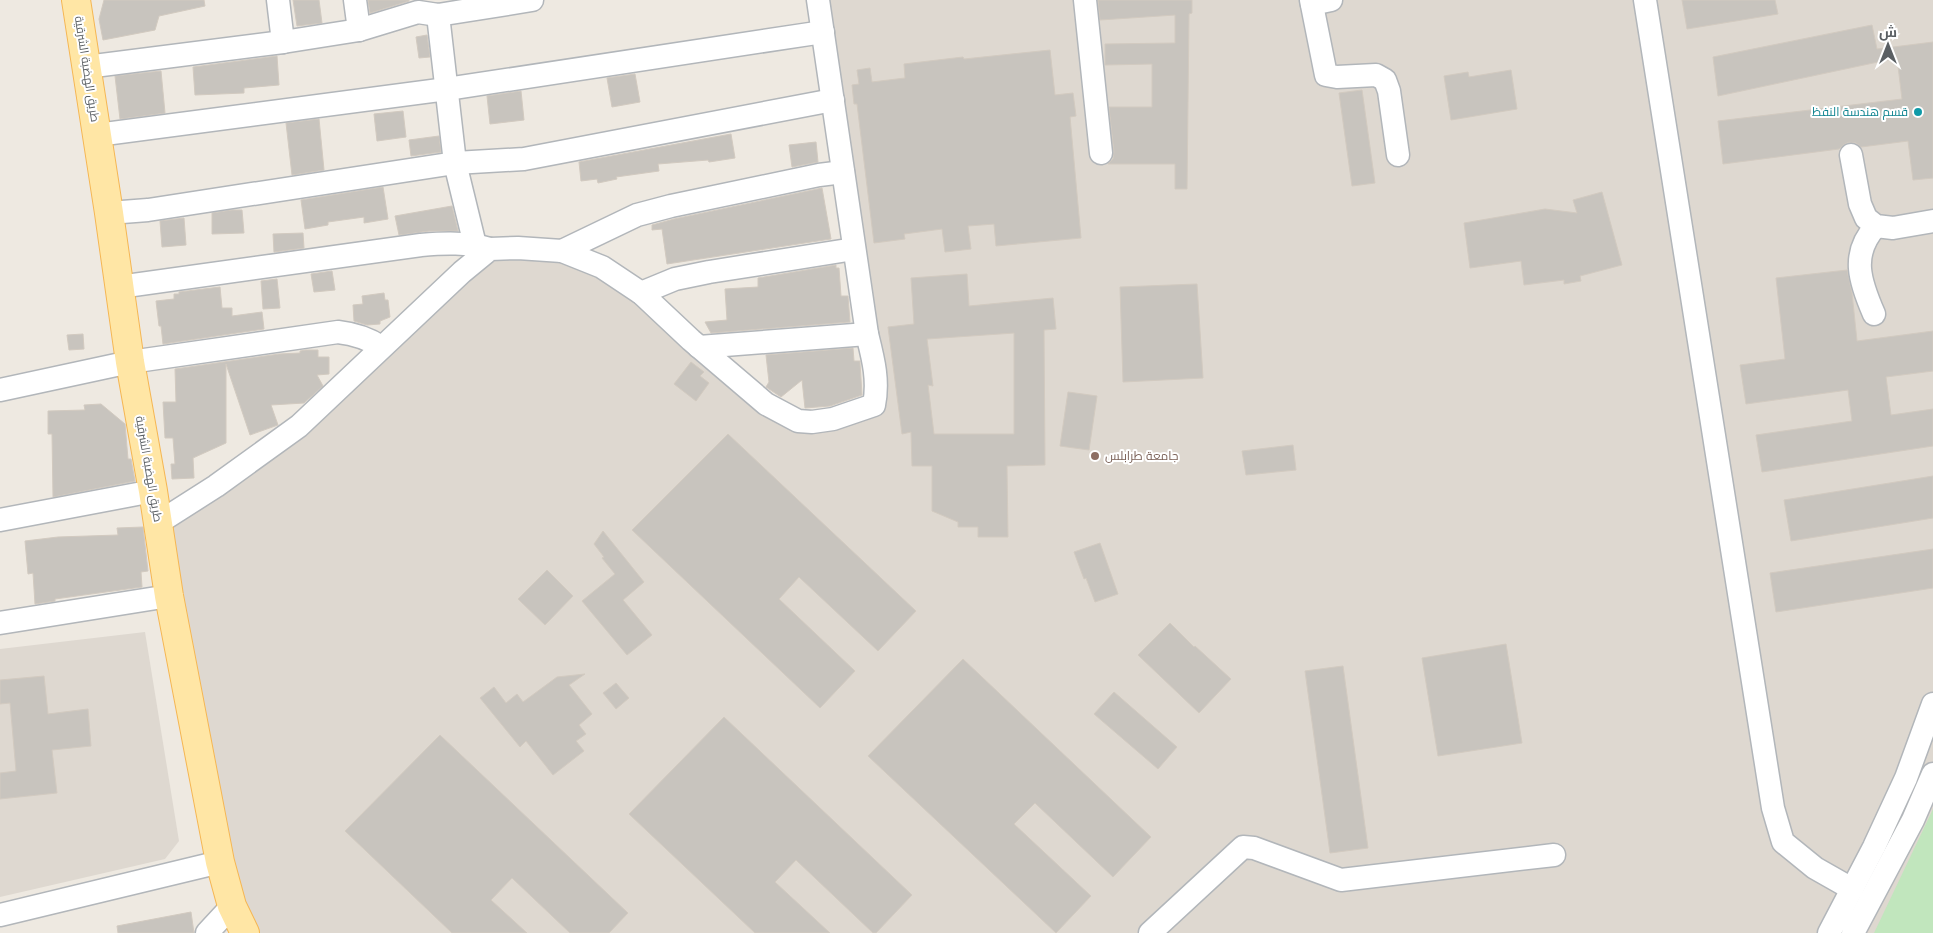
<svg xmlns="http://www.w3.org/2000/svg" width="1933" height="933" viewBox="0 0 1933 933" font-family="Inter,Cairo,sans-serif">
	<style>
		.education { fill: #ded8d0 }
		.grass { fill: #c1e6bd }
		.building { fill: #c8c4be; stroke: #d2cac0; fill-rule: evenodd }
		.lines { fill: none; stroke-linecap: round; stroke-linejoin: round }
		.minor-casing { stroke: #b2b6ba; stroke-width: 25 }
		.major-casing { stroke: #f5b653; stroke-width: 30 }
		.minor { stroke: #fff; stroke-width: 22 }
		.major { stroke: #ffe6a5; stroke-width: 28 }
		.culture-dot { fill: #0f9aa8; stroke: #fff; stroke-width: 2 }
		.education-dot { fill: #8d6e63; stroke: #fff; stroke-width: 2 }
		.labels { text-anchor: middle; stroke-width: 4; stroke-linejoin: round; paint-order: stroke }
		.street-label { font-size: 12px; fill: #5a5f63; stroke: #fff }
		.culture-label { font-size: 12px; fill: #0d838f; stroke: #fff; text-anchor: end }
		.education-label { font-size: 12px; fill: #785e54; stroke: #fff; text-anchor: start }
	</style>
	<rect width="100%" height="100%" fill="#eee9e1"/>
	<!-- education -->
	<g class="education">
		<polygon points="818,0 1933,0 1933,933 245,933 158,523 216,486 490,249 602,267 798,421 874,405"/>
		<polygon points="145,632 179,841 165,859 0,897 0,649"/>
	</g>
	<!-- grass -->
	<polygon class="grass" points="1933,809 1933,933 1874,933"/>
	<!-- building -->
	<g class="building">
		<polygon points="104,0 204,0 205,6 159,16 155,30 103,40 99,19"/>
		<polygon points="293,0 319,0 322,23 297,26"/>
		<polygon points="368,0 409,0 409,1 370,13"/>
		<polygon points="1098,0 1192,0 1192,13 1189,14 1187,189 1175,189 1175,164 1108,164 1113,159 1114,152 1109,107 1152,107 1152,64 1105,65 1105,44 1175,43 1175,15 1100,20"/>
		<polygon points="1682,0 1775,0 1778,14 1687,29"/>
		<polygon points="1872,25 1877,49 1933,42 1933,178 1913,180 1908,141 1861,147 1856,143 1849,142 1843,145 1839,149 1723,164 1718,121 1902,99 1897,58 1718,96 1713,57"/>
		<polygon points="427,35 430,57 419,58 416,37"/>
		<polygon points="1050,50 1055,95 1073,93 1076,116 1070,117 1081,238 996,246 994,224 968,226 971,249 945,252 942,229 904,234 905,239 874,243 857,104 854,104 852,85 859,84 857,70 870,68 872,82 905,78 904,64 963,57 964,59"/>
		<polygon points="277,56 279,85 244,88 244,93 195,95 193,67"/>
		<polygon points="1511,70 1517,109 1451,120 1444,76 1468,72 1469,77"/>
		<polygon points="161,71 165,113 120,119 115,76"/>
		<polygon points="635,74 640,102 612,107 607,78"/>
		<polygon points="1362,90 1375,183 1352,186 1339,93"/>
		<polygon points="521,91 524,120 490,124 487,96"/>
		<polygon points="403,111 406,137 377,141 374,114"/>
		<polygon points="319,119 324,170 292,175 286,123"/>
		<polygon points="731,134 735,158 709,162 708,160 658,164 659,171 616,177 617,179 598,183 597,179 581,181 579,162"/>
		<polygon points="439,136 441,152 411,156 409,140"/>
		<polygon points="816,142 818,162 792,167 789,145"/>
		<polygon points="383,187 388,219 364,223 364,217 328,222 328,225 305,229 301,200"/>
		<polygon points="822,188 831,239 667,264 662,229 652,230 652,225 674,219"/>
		<polygon points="1602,192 1622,265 1580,276 1581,281 1564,284 1564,280 1524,285 1521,261 1470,268 1464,223 1545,209 1577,213 1573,200"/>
		<polygon points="452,206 458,231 429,231 399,235 395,216"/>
		<polygon points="232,210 242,210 244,233 212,234 212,213"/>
		<polygon points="184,218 186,245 162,247 160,221"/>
		<polygon points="303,233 304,248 274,252 273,234"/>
		<polygon points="836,265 836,268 839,268 841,296 848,296 850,322 711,333 705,322 727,320 725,289 758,287 758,278"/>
		<polygon points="1847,270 1852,293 1857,341 1933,331 1933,371 1886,377 1891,415 1933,409 1933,446 1762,472 1756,435 1852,421 1848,390 1746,404 1740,365 1785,359 1776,278"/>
		<polygon points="332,271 335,290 314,292 311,274"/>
		<path d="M967,274l2,32 84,-8 3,31 -12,1 1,135 -38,1 1,71h-30v-10h-20v-5l-26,-11v-45h-20l-1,-34 -9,2 -14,-107 26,-3 -3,-46zM1014,333v101h-80l-6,-49 5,1 -6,-47z"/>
		<polygon points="277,279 280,308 263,309 261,281"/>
		<polygon points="1197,284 1203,378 1123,382 1120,287"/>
		<polygon points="220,287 222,308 232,308 232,316 262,312 264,329 163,344 161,326 159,326 156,301 174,299 174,294 179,294 179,292"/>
		<polygon points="384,293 385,300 388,300 390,317 380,321 380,324 367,325 354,321 353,305 363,304 362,296"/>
		<polygon points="83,334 84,349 69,350 67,335"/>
		<polygon points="853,348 854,361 860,361 860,363 862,395 830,406 805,408 802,380 781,397 766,387 769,382 766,355"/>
		<polygon points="306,350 318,350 318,357 329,357 329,374 317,375 323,386 304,403 271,405 278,425 250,435 226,364 226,443 193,458 194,478 172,479 171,464 175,464 173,438 165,438 163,402 176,402 175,369 279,354 300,353 300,351"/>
		<polygon points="691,362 704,372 700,376 709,383 696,401 674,384"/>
		<polygon points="1068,392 1097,396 1089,450 1060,446"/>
		<polygon points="101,404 125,424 128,459 131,459 135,481 53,497 52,434 48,434 48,411 85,410 84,405"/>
		<polygon points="728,434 916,611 878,651 799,577 779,599 855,671 820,708 632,530"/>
		<polygon points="1293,445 1296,470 1246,475 1242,451"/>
		<polygon points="1933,476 1933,518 1791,541 1784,500"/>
		<polygon points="143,527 148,571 141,572 142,587 55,599 55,601 35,604 33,573 28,574 25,541 58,537 118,535 117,528"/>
		<polygon points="603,531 644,582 623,600 652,635 627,655 582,601 615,574 602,558 604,557 594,544"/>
		<polygon points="1100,543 1118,594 1095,602 1086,578 1084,579 1074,552"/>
		<polygon points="1933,549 1933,588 1776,612 1770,573"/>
		<polygon points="547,570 573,596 545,625 518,599"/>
		<polygon points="1170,623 1194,647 1195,646 1231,679 1199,713 1138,655"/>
		<polygon points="1506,644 1522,743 1438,756 1422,658"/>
		<polygon points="963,659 1151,837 1113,877 1035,803 1014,824 1091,896 1056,933 868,756"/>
		<polygon points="1343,666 1368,848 1330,853 1305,671"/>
		<polygon points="585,674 569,685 592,714 579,725 586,734 576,741 584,751 553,775 526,741 520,747 480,698 494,687 506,703 517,694 523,702 557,677"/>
		<polygon points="44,676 48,714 88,709 91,746 52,750 57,793 0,799 0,773 16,771 10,703 0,704 0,680"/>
		<polygon points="616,683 629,698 616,709 603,693"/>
		<polygon points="1114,692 1177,747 1158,769 1094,714"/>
		<polygon points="724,717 912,895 876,933 873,933 796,860 775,882 830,933 755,933 629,814"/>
		<polygon points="440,735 628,913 609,933 570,933 512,878 491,900 527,933 452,933 345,831"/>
		<polygon points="191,912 194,933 118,933 117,926"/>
	</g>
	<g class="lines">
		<defs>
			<g id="minor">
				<polyline points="278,0 283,42"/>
				<polyline points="355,0 359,30"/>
				<polyline points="1085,0 1101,153"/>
				<polyline points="1311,0 1326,75 1337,77 1376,75 1385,80 1389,91 1398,155"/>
				<polyline points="1645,0 1773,808 1783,842 1815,868 1852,889"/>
				<polyline points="1312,4 1331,0"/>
				<polyline points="438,15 455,163 475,245"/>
				<polyline points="86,67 283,42 359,30 418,12 438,15 532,0"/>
				<polyline points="97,135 447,89 823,32"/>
				<polyline points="1851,155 1860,204 1866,218 1876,226 1893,228 1933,221"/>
				<polyline points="109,213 148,210 455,163 524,159 833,100"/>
				<polyline points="562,251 637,215 671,206 819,175 843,172"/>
				<path d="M119,287l302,-42c24,-2 46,-3 69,4"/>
				<polyline points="641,293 675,279 709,272 854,249"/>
				<path d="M1874,314c-14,-32 -24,-60 2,-88"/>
				<polyline points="699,347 867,334"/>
				<path d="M0,390l130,-28 208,-30c17,2 30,6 43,15"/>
				<polyline points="0,520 153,491"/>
				<path d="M158,523l58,-37 83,-60 163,-154 28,-23 28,-1 44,3 40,16 39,26 50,47 75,64 32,17 14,1 21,-3 41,-14c5,-25 -1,-47 -7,-71l-49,-334"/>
				<polyline points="0,623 169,596"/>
				<polyline points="0,915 220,862"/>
				<polyline points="207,933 232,906"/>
				<polyline points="1150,933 1243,847 1254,848 1341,880 1554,855"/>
				<polyline points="1829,933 1874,847 1906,778 1933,704"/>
				<polyline points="1853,933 1913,820 1933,774"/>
			</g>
			<polyline id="major" points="76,0 109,213 130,362 153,491 169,596 220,862 232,906 245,933"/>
		</defs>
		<!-- minor casing -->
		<use href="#minor" class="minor-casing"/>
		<!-- major casing -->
		<use href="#major" class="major-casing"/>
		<!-- minor -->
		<use href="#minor" class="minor"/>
		<!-- major -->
		<use href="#major" class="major"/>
	</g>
	<!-- markers -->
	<circle class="culture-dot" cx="1918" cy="112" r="5"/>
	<circle class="education-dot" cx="1095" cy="456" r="5"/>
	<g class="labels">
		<!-- street labels -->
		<g class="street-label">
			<text transform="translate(87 69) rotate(81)" y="4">طريق الهضبة الشرقية</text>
			<text transform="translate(149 469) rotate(80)" y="4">طريق الهضبة الشرقية</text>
		</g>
		<!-- culture labels -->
		<g class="culture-label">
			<text x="1908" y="116">قسم هندسة النفظ</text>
		</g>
		<!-- education labels -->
		<g class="education-label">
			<text x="1105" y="460">جامعة طرابلس</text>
		</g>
	</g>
	<!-- north arrow -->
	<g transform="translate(1888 45)" stroke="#ffffff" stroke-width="4" paint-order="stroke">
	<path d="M0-4L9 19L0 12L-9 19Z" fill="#5a5f63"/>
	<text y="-8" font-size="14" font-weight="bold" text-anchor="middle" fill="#5a5f63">ش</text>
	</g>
</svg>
